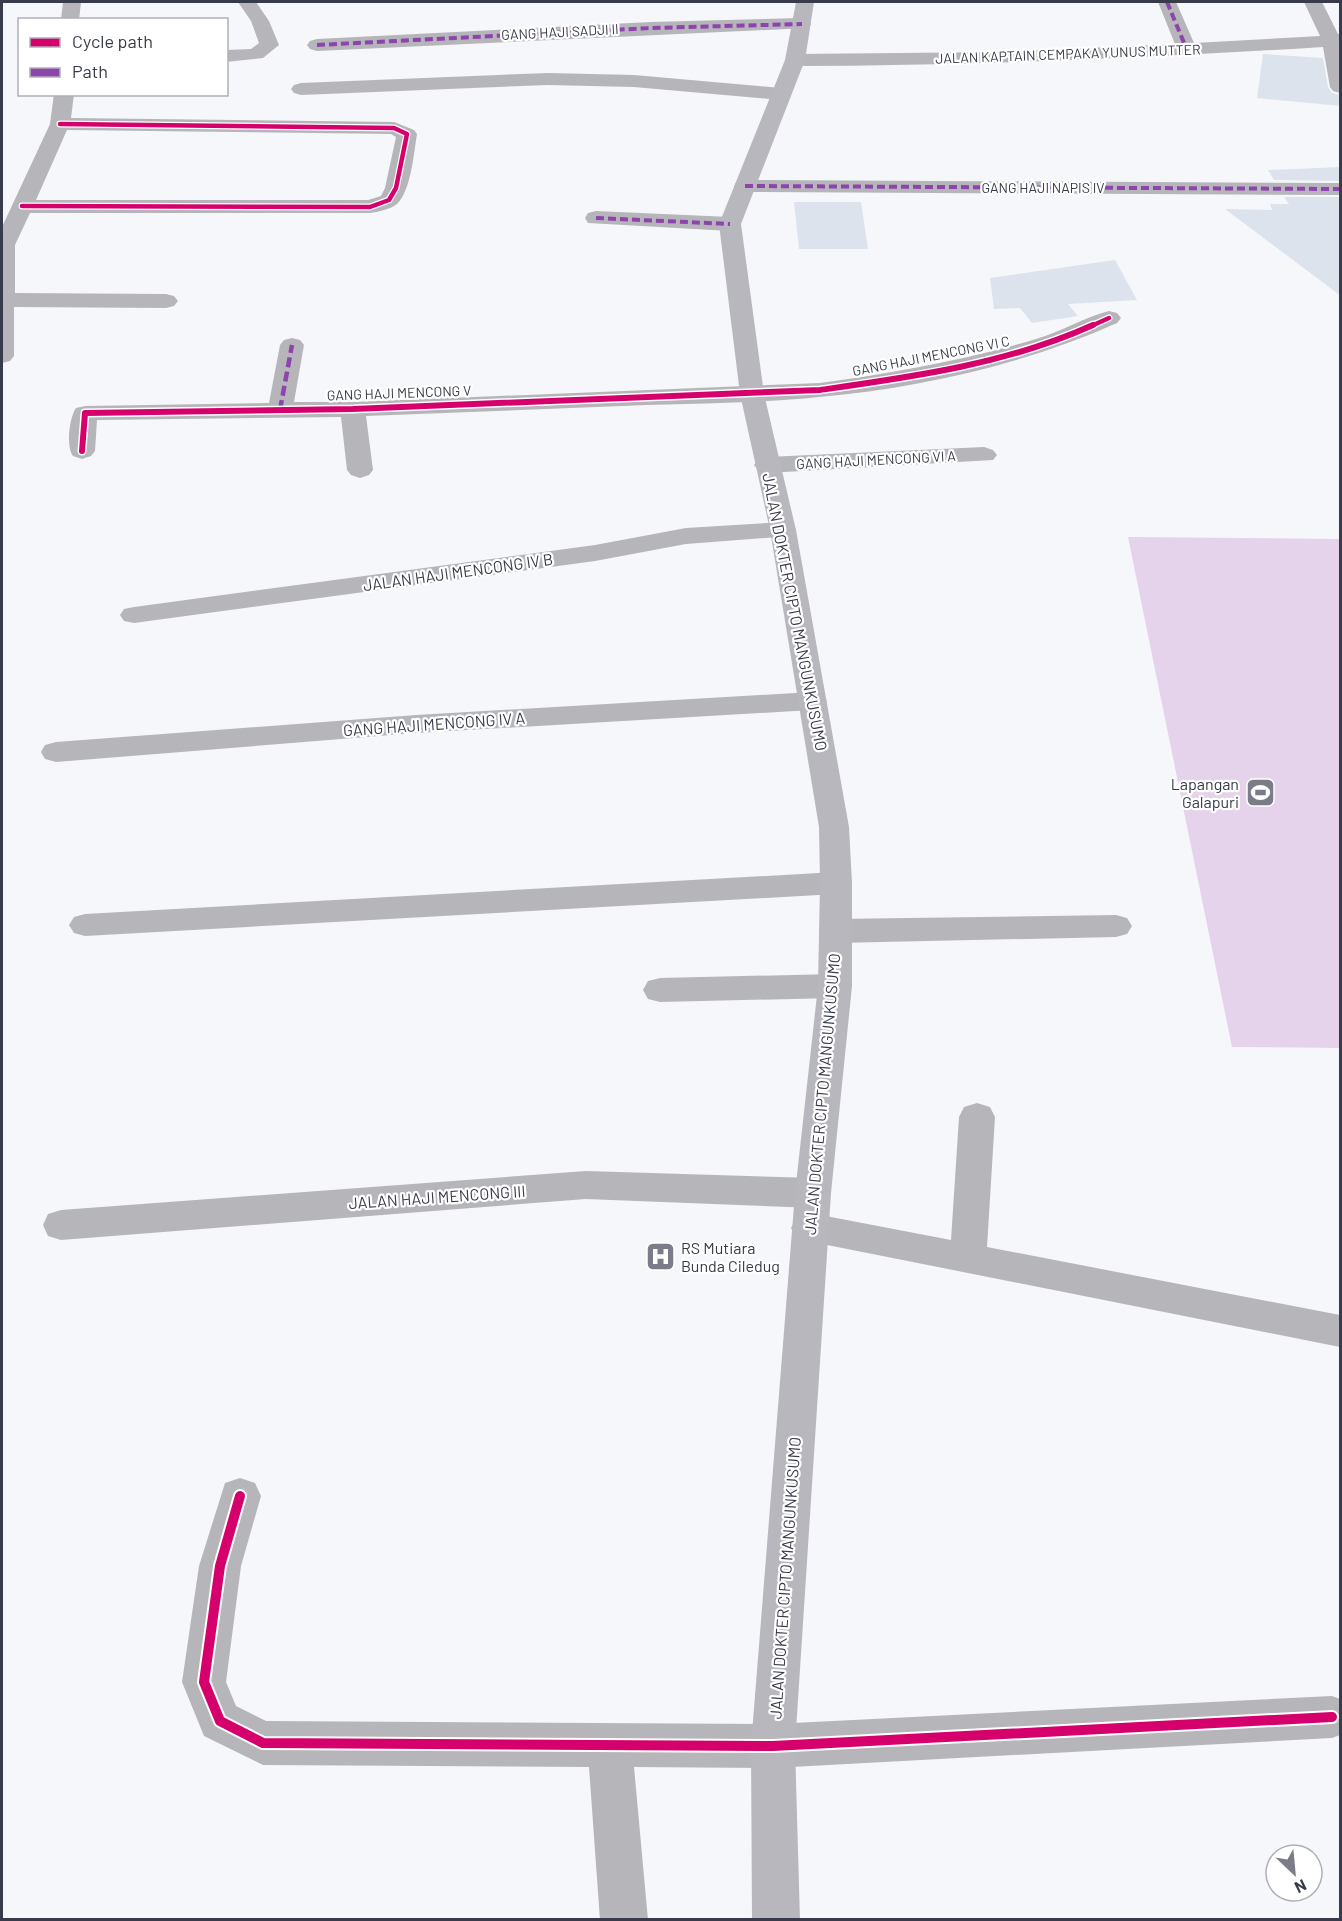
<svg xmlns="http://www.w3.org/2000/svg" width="1342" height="1921" viewBox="0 0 1342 1921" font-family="Barlow,sans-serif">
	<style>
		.green { fill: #e4d3eb }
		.building { fill: #dce3ed }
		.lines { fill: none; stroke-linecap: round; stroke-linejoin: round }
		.minor { fill: #b5b5ba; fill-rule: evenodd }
		.major { fill: #b8b7bd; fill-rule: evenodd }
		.quiet-far1 { stroke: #8e44ad; stroke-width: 4; stroke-dasharray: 8 4; stroke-linecap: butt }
		.quiet { stroke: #8e44ad; stroke-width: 4.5; stroke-dasharray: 10 4.5; stroke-linecap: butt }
		.cycleway-far2-casing { stroke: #fff; stroke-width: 7 }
		.cycleway-far1-casing { stroke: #fff; stroke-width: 9 }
		.cycleway-casing { stroke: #fff; stroke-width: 14 }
		.cycleway-far2 { stroke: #d6006c; stroke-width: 4.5 }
		.cycleway-far1 { stroke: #d6006c; stroke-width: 6 }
		.cycleway { stroke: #d6006c; stroke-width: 10 }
		.labels { text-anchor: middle; stroke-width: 4.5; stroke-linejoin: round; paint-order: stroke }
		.far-street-label { font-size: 14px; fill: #383b49; stroke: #fff }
		.street-label { font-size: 16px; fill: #383b49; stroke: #fff }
		.poi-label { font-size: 16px; fill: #383b49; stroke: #fff; text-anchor: end }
	</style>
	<rect width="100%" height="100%" fill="#f6f7fb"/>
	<!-- green -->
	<polygon class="green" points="1128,537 1340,539 1340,1048 1232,1047"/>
	<!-- building -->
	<g class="building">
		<polygon points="1263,54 1323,58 1328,87 1332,93 1341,95 1341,106 1257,98"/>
		<polygon points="1341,167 1341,181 1274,180 1268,170"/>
		<polygon points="1284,197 1341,197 1341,296 1225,209 1272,210 1270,204 1289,204"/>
		<polygon points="794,202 861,202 868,249 799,249"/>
		<polygon points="1115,260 1137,300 1068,304 1078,316 1032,323 1020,308 994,309 990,278"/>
	</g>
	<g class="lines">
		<!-- minor -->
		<g class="minor">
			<polygon points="63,2 81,2 79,20 61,20"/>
			<polygon points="238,2 256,2 269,21 279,45 263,58 226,62 226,50 251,49 259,43 251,21"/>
			<path d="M1158,2h18l18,41 126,-7 -16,-34h18l16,32h2v59l-7,-2 -3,-4 -7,-40c-176,11 -351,19 -528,19l-7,-2 -3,-4 3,-4 7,-2 205,-2 175,-8z"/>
			<polygon points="802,18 809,20 811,24 809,28 317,51 310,49 307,45 310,41 317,39 651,22"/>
			<polygon points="548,73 634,75 781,88 788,90 791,94 788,98 781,100 634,87 548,85 301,95 294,93 291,89 294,85 301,83"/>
			<path d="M54,94h20l-3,24 323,4 20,8 3,4c-3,18 -6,57 -20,70 -6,5 -19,8 -27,9h-340l-15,32v48l151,1 8,2 4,5 -4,5 -8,2 -152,-1v49l-4,5 -8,2v-136l48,-103zM67,130l324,4 5,3 -11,51 -4,8 -13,4h-332z"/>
			<polygon points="745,180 1340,183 1340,195 745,192 737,191 734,186 737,181"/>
			<polygon points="596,211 730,217 738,219 741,224 738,229 730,231 588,223 585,218 588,213"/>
			<path d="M1109,311l8,2 4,5 -4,5c-92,41 -197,65 -298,74 -57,6 -114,6 -172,8 -93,4 -187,7 -281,11l7,54 -4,5 -9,3 -9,-3 -4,-5 -6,-53 -244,3 -2,31 -4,5 -9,3 -9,-3c-7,-9 -4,-38 3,-48l9,-2 184,-3 11,-58 4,-5 8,-2 8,2 4,5 -10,57h59l467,-19c73,-10 145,-23 216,-44 25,-7 48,-22 73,-28z"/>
			<polygon points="984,447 993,450 997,455 993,460 767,473 758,470 754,465 758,460 767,457"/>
			<polygon points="783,522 792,524 796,530 792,536 686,544 595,561 134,623 124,621 120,615 124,609 134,607 595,545 686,528"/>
			<polygon points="812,692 822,694 827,701 822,708 812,710 416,733 56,762 45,759 41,752 45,745 56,742 416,715"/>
			<polygon points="836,872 847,875 852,883 847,891 836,894 85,936 74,933 69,925 74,917 85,914"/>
			<polygon points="1116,915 1127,918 1132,926 1127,934 1116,937 835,943 823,939 819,931 823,923 835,919"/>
			<polygon points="835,974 847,977 852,986 847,995 835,998 660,1002 648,999 643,990 648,981 660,978"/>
			<polygon points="977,1103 990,1107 995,1117 987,1247 1340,1315 1340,1347 797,1239 791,1228 797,1217 810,1213 951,1240 959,1117 964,1107"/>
			<polygon points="586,1171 813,1178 826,1183 831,1193 826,1203 813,1208 586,1199 61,1240 48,1236 43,1225 48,1214 61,1210"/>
			<polygon points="240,1478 255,1483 261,1496 241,1566 226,1682 236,1706 266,1721 773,1724 1332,1696 1340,1699 1340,1735 1332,1738 773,1768 634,1767 648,1920 600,1920 589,1767 263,1765 204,1736 182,1682 199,1566 225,1483"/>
		</g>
		<!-- major -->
		<polygon class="major" points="796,2 814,2 805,60 741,224 764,394 796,530 849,827 852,883 852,986 831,1193 795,1746 800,1920 752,1920 751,1746 795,1193 818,986 820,883 819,827 770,530 740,394 719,224 785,60"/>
		<!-- quiet-far1 -->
		<g class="quiet-far1">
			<polyline points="1167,2 1187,50"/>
			<polyline points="317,45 651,28 802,24"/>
			<polyline points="745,186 1340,189"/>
			<polyline points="596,218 730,224"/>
		</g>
		<!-- quiet -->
		<polyline class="quiet" points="280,410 292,345"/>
		<defs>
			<g id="cycleway-far2">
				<polyline points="22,206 370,207 389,200 396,188 407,134 394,128 60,124"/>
				<polyline points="1089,327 1109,318"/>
			</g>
			<path id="cycleway-far1" d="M82,451l3,-38 268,-4 467,-19c92,-13 187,-26 273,-65"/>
			<polyline id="cycleway" points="240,1496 220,1566 204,1682 220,1721 263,1743 773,1746 1332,1717"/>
		</defs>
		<!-- cycleway-far2 casing -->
		<use href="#cycleway-far2" class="cycleway-far2-casing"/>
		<!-- cycleway-far1 casing -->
		<use href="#cycleway-far1" class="cycleway-far1-casing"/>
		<!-- cycleway casing -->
		<use href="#cycleway" class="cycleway-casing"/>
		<!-- cycleway-far2 -->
		<use href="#cycleway-far2" class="cycleway-far2"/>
		<!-- cycleway-far1 -->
		<use href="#cycleway-far1" class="cycleway-far1"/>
		<!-- cycleway -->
		<use href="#cycleway" class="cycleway"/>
	</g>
	<!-- icons -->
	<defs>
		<symbol id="stadium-square" viewBox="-11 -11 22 22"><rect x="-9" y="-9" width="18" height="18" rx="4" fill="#7a7d87" stroke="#fff"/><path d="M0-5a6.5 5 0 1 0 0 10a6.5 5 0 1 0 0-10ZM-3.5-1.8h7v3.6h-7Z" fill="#fff"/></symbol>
		<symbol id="hospital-square" viewBox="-11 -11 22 22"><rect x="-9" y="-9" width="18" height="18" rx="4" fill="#7a7d87" stroke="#fff"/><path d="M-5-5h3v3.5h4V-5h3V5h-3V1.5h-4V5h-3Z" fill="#fff"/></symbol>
	</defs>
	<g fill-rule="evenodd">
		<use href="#stadium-square" x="1244" y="776" width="33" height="33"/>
		<use href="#hospital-square" x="644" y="1240" width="33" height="33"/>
	</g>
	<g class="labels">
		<!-- far-street labels -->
		<g class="far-street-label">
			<text transform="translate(560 32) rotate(-3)" y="5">GANG HAJI SADJI II</text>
			<text transform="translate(1068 54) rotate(-2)" y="5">JALAN KAPTAIN CEMPAKA YUNUS MUTTER</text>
			<text x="1043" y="193">GANG HAJI NAPIS IV</text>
			<text transform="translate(931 356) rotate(-11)" y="5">GANG HAJI MENCONG VI C</text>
			<text transform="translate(399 393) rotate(-2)" y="5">GANG HAJI MENCONG V</text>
			<text transform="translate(876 460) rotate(-3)" y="5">GANG HAJI MENCONG VI A</text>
		</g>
		<!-- street labels -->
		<g class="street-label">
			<text transform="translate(458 572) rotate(-8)" y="6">JALAN HAJI MENCONG IV B</text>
			<text transform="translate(795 612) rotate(79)" y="6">JALAN DOKTER CIPTO MANGUNKUSUMO</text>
			<text transform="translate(434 724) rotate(-4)" y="6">GANG HAJI MENCONG IV A</text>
			<text transform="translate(822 1094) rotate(-85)" y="6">JALAN DOKTER CIPTO MANGUNKUSUMO</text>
			<text transform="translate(437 1197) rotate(-4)" y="6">JALAN HAJI MENCONG III</text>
			<text transform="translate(785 1578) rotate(-86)" y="6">JALAN DOKTER CIPTO MANGUNKUSUMO</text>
		</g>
		<!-- poi labels -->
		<g class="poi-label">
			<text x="1239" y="790">Lapangan<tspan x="1239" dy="18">Galapuri</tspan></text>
			<text x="681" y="1254" text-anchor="start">RS Mutiara<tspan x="681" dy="18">Bunda Ciledug</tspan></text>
		</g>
	</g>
	<!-- border -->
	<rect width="1342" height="1921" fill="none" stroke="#383b49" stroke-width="6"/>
	<!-- legend -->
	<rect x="18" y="18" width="210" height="78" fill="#ffffff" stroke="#afb1b6" stroke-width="1.5"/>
	<rect x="30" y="38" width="30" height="9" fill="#d6006c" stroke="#afb1b6" stroke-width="1.5"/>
	<text x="72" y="48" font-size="18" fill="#383b49">Cycle path</text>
	<rect x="30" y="68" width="30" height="9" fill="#8e44ad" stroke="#afb1b6" stroke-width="1.5"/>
	<text x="72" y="78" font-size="18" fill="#383b49">Path</text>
	<!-- north arrow -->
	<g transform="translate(1294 1873) rotate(154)"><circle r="28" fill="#ffffff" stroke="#afb1b6" stroke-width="1.5"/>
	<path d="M0-4.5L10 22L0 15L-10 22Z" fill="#7a7d87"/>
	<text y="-9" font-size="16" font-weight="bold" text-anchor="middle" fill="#383b49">N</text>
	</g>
</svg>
